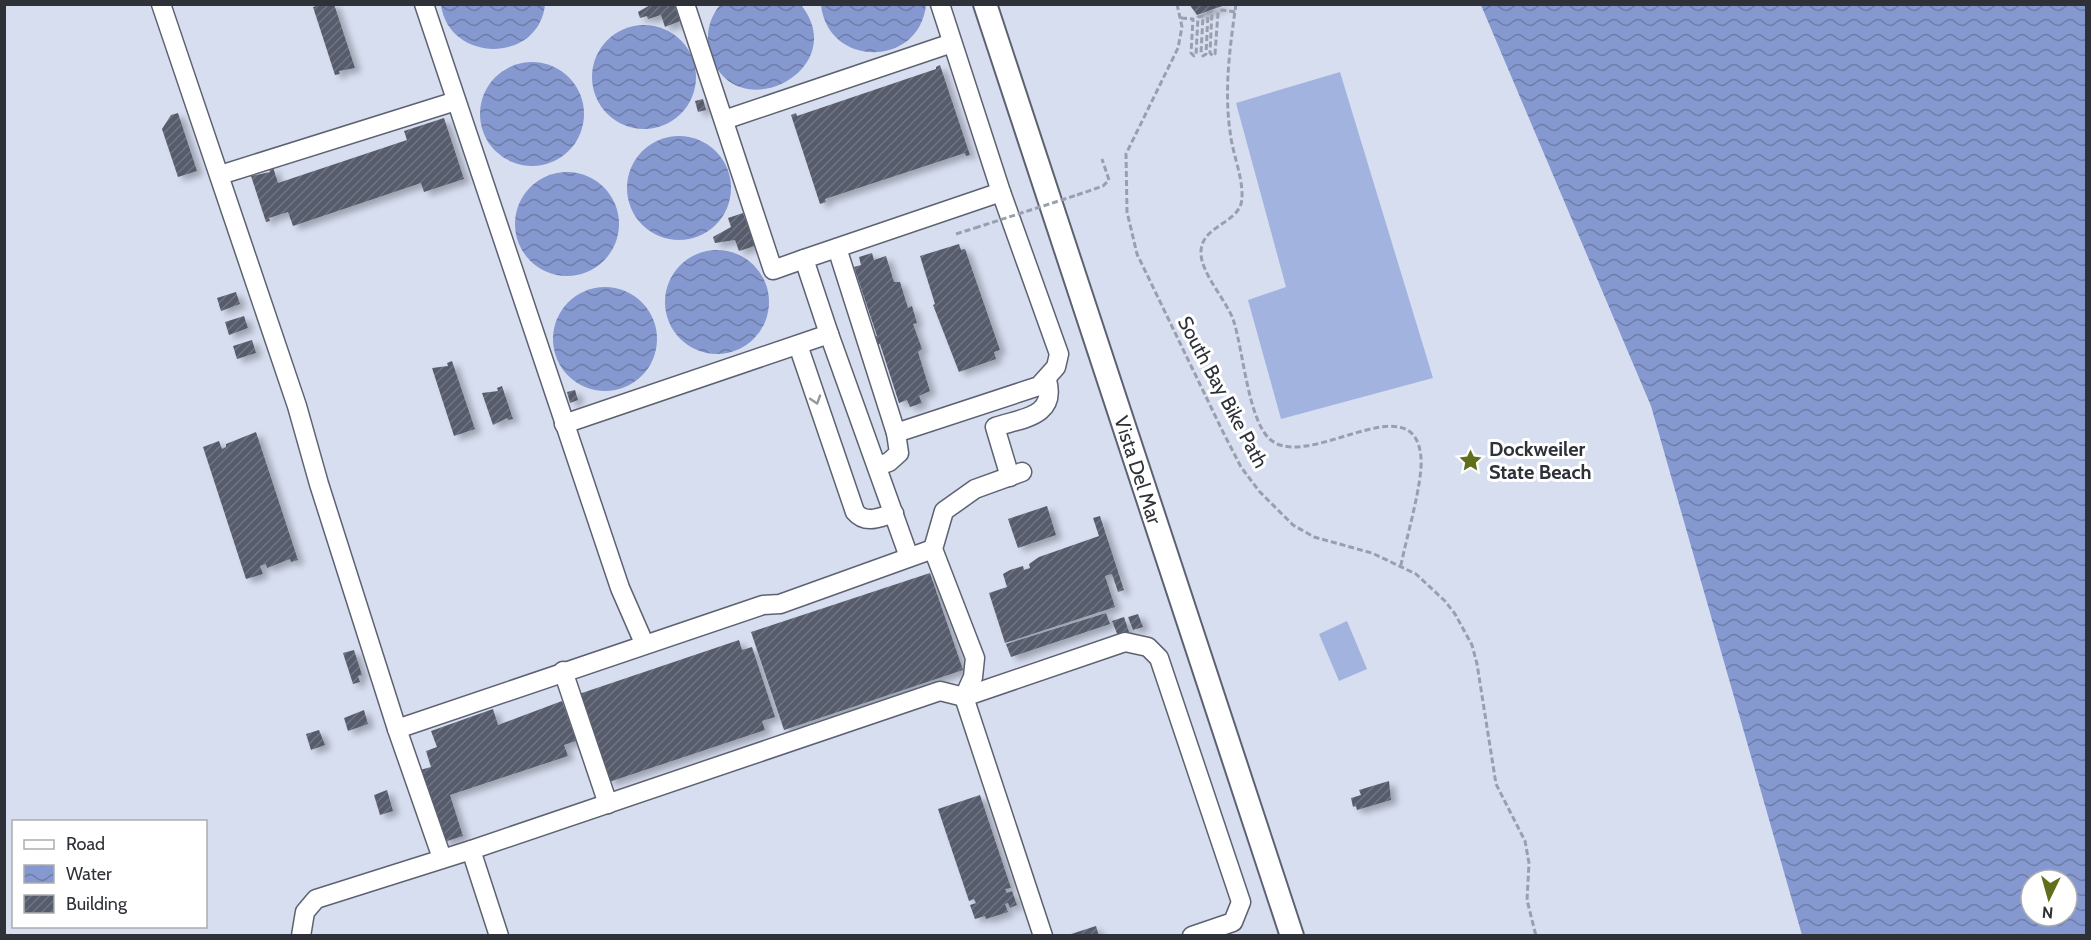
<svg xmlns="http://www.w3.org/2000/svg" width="2091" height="940" viewBox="0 0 2091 940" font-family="Cabin,sans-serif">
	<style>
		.pitch { fill: #a2b3e0 }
		.water { fill: url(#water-waves); fill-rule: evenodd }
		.building { fill: url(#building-hatch); filter: url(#shadow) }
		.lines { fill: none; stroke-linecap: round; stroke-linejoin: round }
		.minor-casing { stroke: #5d6272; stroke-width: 21 }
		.major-casing { stroke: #5d6272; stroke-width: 26 }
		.path { stroke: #999fad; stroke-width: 3; stroke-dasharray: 6 3; stroke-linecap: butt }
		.minor { stroke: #fff; stroke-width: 18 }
		.major { stroke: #fff; stroke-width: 22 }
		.path-bridge { stroke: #999fad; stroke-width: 3; stroke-dasharray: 6 3; stroke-linecap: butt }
		.oneway { stroke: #96989c }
		.labels { text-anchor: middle; stroke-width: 6; stroke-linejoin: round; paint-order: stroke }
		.street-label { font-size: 20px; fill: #2e3138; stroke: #fff }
		.poi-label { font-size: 20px; font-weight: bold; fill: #2e3138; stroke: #fff; text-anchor: start }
	</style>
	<defs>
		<pattern id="water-waves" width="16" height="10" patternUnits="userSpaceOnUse" patternTransform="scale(1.5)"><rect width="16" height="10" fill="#8598cf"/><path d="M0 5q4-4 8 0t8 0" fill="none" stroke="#6d7da9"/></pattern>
		<pattern id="building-hatch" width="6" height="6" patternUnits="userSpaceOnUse" patternTransform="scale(1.5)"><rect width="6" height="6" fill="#575c6c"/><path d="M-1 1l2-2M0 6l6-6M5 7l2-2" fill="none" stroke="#717582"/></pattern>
		<filter id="shadow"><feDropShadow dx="6" dy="4" stdDeviation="3" flood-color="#0004"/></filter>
	</defs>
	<rect width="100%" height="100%" fill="#d7def0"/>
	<!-- pitch -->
	<g class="pitch">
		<polygon points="1340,72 1433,378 1281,419 1248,300 1286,287 1236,103"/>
		<polygon points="1347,621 1367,669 1339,681 1319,634"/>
	</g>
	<!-- water -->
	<g class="water">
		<path d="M441,5v-1l104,1c-7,59 -96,58 -104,0z"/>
		<path d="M720,5h81c52,65 -67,126 -91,48 -5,-17 -1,-35 10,-48z"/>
		<path d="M821,5v-1l105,1c-7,63 -98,63 -105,0z"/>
		<path d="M1481,5h605v930h-284l-151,-529zM2031,880h36v36h-36z"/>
		<circle cx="644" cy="77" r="52"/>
		<circle cx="532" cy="114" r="52"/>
		<circle cx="679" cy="188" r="52"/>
		<circle cx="567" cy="224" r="52"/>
		<circle cx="717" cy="302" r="52"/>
		<circle cx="605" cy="339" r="52"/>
	</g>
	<!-- building -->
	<g class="building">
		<polygon points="322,4 334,4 355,68 339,71 340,74 335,75 313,7"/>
		<polygon points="652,4 674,4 680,21 665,27 661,15 648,19 647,16 640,18 638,12"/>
		<polygon points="1189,4 1225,4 1225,5 1197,15"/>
		<polygon points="940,65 970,155 966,156 965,153 825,199 826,202 820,204 791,115 796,113 797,116 936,69 936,67"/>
		<polygon points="703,99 706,110 698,112 695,101"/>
		<polygon points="178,113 197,171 178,177 162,129 171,115"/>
		<polygon points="444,118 464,179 424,192 421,183 293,226 288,212 269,218 270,221 266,222 251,176 270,172 269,169 273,167 278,183 407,140 404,131"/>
		<polygon points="743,213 755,246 739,251 735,240 715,243 713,237 731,227 728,218"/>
		<polygon points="959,244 961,250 965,249 1000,350 994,352 996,359 959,372 933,305 935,304 920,256"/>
		<polygon points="872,253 874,260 886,256 894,282 900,282 908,308 912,306 917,323 913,324 922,349 918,352 930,391 919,396 922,403 910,407 907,400 899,403 880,344 877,345 874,337 877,336 854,267 861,265 859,257"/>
		<polygon points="236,292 240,304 221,311 217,298"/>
		<polygon points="244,316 248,328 229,335 225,322"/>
		<polygon points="252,340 256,353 237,359 233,346"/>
		<polygon points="452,361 475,429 454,436 432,368 448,366 447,363"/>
		<polygon points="502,386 513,419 508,420 507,418 493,425 482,393 498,391 497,388"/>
		<polygon points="575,390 578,400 570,403 567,392"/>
		<polygon points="256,432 298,560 291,562 290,559 267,568 266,564 260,566 263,574 246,579 203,447 219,441 222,449 226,447 226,444"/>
		<polygon points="1047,506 1056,535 1018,548 1008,519"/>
		<polygon points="1100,516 1124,590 1118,592 1112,574 1105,576 1115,607 1005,643 989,593 1007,587 1003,574 1010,570 1023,566 1024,570 1030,568 1029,564 1039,557 1099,536 1093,518"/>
		<polygon points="930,573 963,670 784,730 751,632"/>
		<polygon points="1106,613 1110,624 1011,657 1006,644"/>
		<polygon points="1138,614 1143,627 1133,630 1128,617"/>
		<polygon points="1124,617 1129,632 1118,636 1112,621"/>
		<polygon points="739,640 742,650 752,647 775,717 762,721 765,730 609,782 579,694"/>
		<polygon points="354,650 362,675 358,676 360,682 353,684 343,653"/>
		<polygon points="562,701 576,741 564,745 568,756 450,795 463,836 444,842 420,770 431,767 426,751 437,747 431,731 493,709 498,725"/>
		<polygon points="364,710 368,724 348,731 344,718"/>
		<polygon points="319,730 325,745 311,750 306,734"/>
		<polygon points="1389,781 1391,800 1357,810 1356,806 1353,807 1351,798 1361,795 1359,790"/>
		<polygon points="387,790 393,811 380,815 374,795"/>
		<polygon points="980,795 1011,888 1005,889 1007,893 1012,891 1017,905 1010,908 1008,903 1005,904 1008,912 986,919 985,916 975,919 970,905 976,903 974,899 969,901 938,809"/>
		<polygon points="1096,926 1099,936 1068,936 1068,935"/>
	</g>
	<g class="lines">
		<defs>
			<g id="minor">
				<polyline points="161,4 297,406 319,484 397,729 442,858"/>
				<polyline points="424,4 620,588 644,643"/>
				<polyline points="685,4 773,270 804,259"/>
				<polyline points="724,120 952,43"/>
				<polyline points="220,175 456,101"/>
				<polyline points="837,248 896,433"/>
				<path d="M798,345l57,167c11,13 25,5 39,1"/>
				<polyline points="564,424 829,334"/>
				<polyline points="878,466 889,462 899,453 896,433 1039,386 1056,367 1059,354 1001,192 940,4"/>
				<polyline points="1022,472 975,489 944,511 933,549 975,658 973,677 964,697 1043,936"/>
				<path d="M1010,477l-15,-50c27,-9 62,-10 52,-47"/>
				<polyline points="909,557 829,334 804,259 1001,192"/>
				<polyline points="563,671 608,804"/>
				<polyline points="397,729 763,605 780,604 933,549"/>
				<polyline points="471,850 499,936"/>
				<polyline points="301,936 305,912 316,899 471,850 940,691 964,697 1125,642 1148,647 1159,658 1241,902 1233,922 1192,936"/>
			</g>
			<polyline id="major" points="985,4 1292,936"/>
		</defs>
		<!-- minor casing -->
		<use href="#minor" class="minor-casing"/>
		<!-- major casing -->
		<use href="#major" class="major-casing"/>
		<!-- path -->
		<g class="path">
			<polyline points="1177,4 1182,27 1178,48 1126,154 1127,212 1137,254 1223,432 1241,467 1259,491 1293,525 1314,537 1372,553 1416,574 1445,601 1455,614 1472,645 1477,664 1496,784 1525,841 1529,863 1527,900 1536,936"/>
			<path d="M1236,4c-6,42 -12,85 -6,127 2,22 13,45 12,67 -1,26 -42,27 -41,55 0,21 27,49 33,69 9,30 14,90 32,113 34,45 149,-57 155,23 2,24 -15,81 -20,107"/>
			<polyline points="1181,18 1193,19 1191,53 1194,56 1196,55 1198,17 1203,16 1201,53 1203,56 1206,54 1208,13 1212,11 1210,53 1213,56 1215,54 1218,13 1222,10 1235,12"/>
			<polyline points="1077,195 1103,186 1109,180 1102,159"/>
			<polyline points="956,234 975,228"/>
		</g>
		<!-- minor -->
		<use href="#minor" class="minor"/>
		<!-- major -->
		<use href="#major" class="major"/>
		<!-- path-bridge -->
		<polyline class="path-bridge" points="975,228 1077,195"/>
	</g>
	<!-- one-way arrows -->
	<defs><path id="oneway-chevron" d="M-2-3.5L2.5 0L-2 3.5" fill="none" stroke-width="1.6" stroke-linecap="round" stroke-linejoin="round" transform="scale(1.5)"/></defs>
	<use class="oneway" href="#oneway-chevron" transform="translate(816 400) rotate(72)"/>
	<!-- icons -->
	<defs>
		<symbol id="sight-bare" viewBox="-9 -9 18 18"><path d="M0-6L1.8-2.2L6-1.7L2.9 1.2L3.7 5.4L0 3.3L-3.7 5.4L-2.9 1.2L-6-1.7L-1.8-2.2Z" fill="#606f1b" stroke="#fff" stroke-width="2.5" paint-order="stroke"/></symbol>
	</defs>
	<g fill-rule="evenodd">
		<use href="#sight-bare" x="1454" y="444" width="33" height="33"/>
	</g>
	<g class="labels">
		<!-- street labels -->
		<g class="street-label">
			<text transform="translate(1223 392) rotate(62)" y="7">South Bay Bike Path</text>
			<text transform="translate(1138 470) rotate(72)" y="7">Vista Del Mar</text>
		</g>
		<!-- poi labels -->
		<g class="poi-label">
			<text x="1489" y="456">Dockweiler<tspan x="1489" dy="23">State Beach</tspan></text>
		</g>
	</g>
	<!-- border -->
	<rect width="2091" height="940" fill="none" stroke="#2e3138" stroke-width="12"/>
	<!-- legend -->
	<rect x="12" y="820" width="195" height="108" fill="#ffffff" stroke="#abadaf" stroke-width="1.5"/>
	<rect x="24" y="840" width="30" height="9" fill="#ffffff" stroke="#abadaf" stroke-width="1.5"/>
	<text x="66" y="850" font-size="18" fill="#2e3138">Road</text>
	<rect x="24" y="865" width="30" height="18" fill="url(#water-waves)" stroke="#abadaf" stroke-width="1.5"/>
	<text x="66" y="880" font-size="18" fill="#2e3138">Water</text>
	<rect x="24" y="895" width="30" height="18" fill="url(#building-hatch)" stroke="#abadaf" stroke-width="1.5"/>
	<text x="66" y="910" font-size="18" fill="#2e3138">Building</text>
	<!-- north arrow -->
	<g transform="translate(2049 898) rotate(185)"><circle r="28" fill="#ffffff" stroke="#abadaf" stroke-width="1.5"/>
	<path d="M0-4.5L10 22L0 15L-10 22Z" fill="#606f1b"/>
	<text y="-9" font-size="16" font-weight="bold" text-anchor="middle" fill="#2e3138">N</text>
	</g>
</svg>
